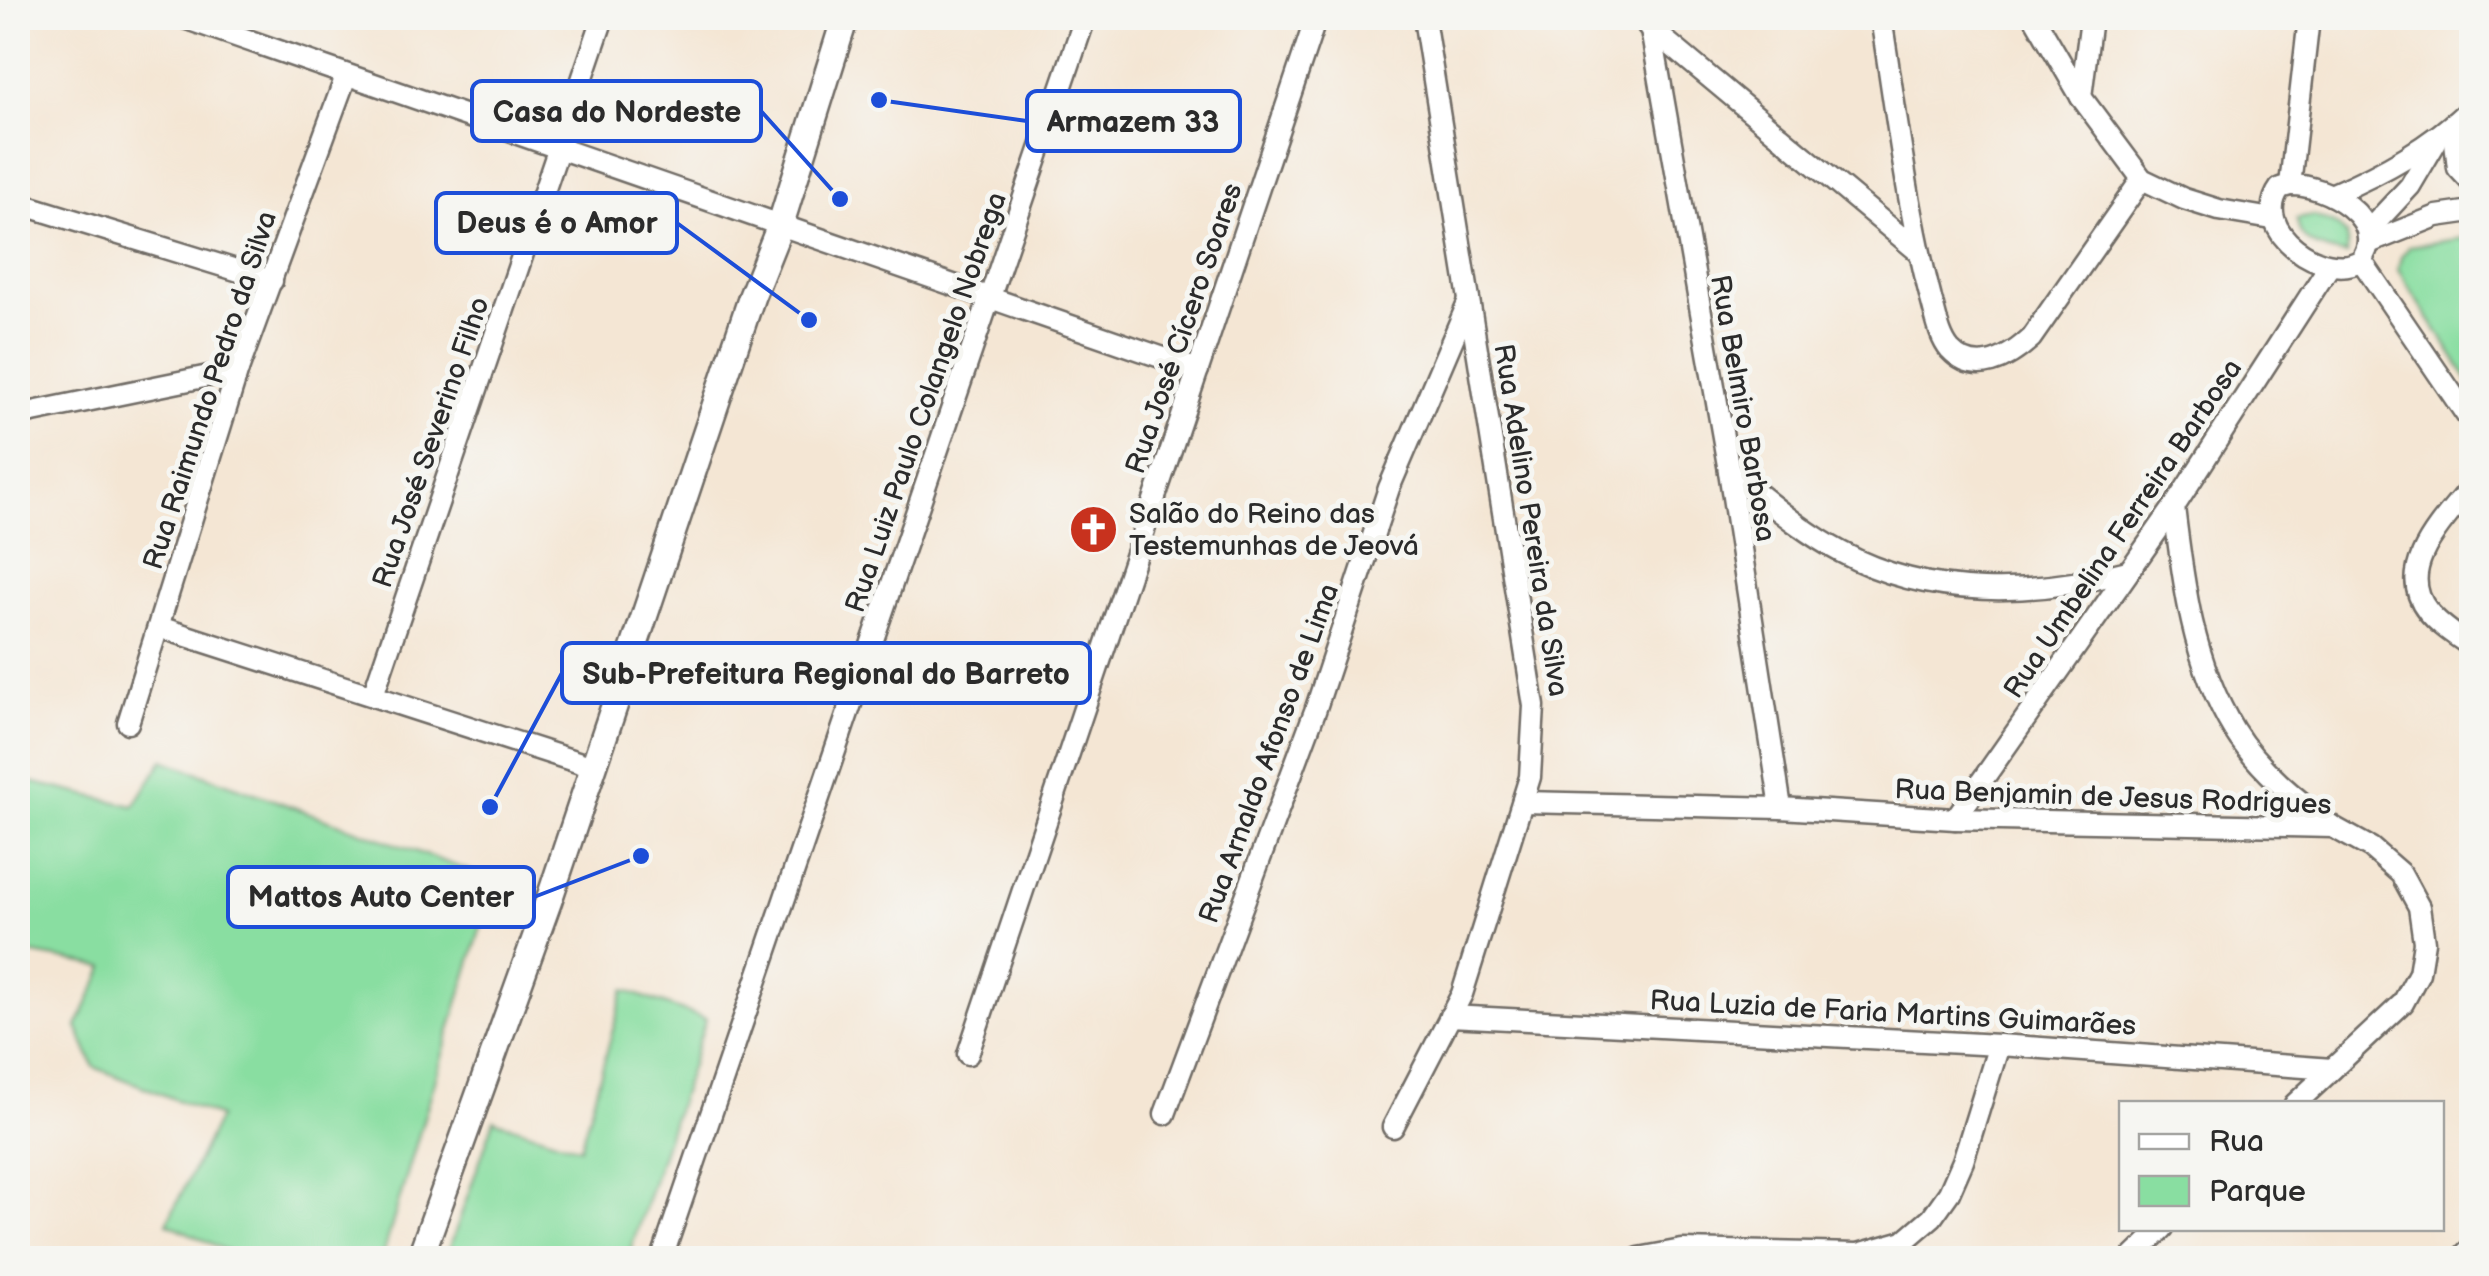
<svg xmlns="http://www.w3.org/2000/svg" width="2489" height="1276" viewBox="0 0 2489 1276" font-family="'Balsamiq Sans',sans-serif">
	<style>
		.green { fill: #89dea1; stroke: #5a8466; stroke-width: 2.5 }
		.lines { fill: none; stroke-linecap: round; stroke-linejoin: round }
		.minor-casing { stroke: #716c66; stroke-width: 25 }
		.tertiary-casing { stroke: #716c66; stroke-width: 30 }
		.minor { stroke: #fff; stroke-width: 20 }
		.tertiary { stroke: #fff; stroke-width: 25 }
		.labels { text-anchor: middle; stroke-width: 10; stroke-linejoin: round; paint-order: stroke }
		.street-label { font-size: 28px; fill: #2b2b2b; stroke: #f6f6f2 }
		.poi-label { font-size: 28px; fill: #2b2b2b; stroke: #f6f6f2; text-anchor: start }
		.leader { fill: none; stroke: #1d4ed8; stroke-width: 4 }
		.callout-dot { fill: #1d4ed8; stroke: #f6f6f2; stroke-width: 4 }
		.callout { fill: #f6f6f2; stroke: #1d4ed8; stroke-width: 4 }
		.callout-label { font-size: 30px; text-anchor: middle; font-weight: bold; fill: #2b2b2b }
	</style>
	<rect width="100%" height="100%" fill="#f6f6f2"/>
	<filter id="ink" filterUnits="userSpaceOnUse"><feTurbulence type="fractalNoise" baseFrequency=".01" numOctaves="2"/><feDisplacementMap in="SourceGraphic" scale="20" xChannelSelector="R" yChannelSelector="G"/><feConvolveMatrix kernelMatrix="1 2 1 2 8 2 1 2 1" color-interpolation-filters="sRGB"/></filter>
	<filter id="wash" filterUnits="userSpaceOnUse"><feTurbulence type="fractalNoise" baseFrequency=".0048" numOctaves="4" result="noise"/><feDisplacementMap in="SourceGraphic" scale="40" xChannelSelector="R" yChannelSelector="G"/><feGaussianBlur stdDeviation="2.25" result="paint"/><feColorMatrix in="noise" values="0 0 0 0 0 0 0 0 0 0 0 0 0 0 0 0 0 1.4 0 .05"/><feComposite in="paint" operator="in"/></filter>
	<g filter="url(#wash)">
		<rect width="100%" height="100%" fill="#f4e6d4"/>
		<!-- green -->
		<g class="green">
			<path d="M2314,216l22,9 11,10v20c-23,-4 -48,-9 -50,-36z"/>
			<polygon points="2471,237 2472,237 2471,384 2398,270 2401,257 2410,246"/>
			<polygon points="163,760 495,880 382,1258 242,1258 167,1223 219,1117 94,1067 77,1027 105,967 18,951 18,779 134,806"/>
			<polygon points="624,990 706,1019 628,1258 446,1258 494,1120 580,1148"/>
		</g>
	</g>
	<g filter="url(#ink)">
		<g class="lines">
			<defs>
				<g id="minor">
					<polyline points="184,18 1198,370"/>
					<polyline points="1649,18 1729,471 1781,808"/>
					<path d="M1881,18c15,93 26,189 50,281 5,17 8,38 19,51 26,28 59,8 81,-12l111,-159"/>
					<polyline points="2035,18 2081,97 2142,179 2184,199 2219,210 2272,219"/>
					<polyline points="1648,26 1919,252"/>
					<polyline points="2081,97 2091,18"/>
					<polyline points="2453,124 2458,168 2472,183"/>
					<path d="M2290,185c35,-1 100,34 71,75 -36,23 -112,-30 -81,-72z"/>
					<polyline points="2290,185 2309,18"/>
					<path d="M2331,195c53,-23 99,-48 141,-88"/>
					<polyline points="18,203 272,281"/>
					<polyline points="2368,231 2410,186 2436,142"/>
					<polyline points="2369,243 2437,216 2472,211"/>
					<polyline points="2361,260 2472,423"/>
					<polyline points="18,415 238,370"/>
					<path d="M1729,471c36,28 72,60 112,81 88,48 195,44 287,19"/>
					<path d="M2472,486c-26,33 -79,82 -44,125 12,15 29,25 44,36"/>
					<path d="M2174,507c9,76 19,156 60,223 24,39 63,70 99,97"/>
					<polyline points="159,627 593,767"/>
					<polyline points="373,695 603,18"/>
					<polyline points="128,723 238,370 346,76"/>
					<polyline points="1523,802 1781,808 1955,819 2333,827 2371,848 2401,874 2419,907 2424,942 2419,973 2403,1003 2295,1104"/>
					<polyline points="1955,819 2174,507 2330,265"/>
					<polyline points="1450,1016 1999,1045 2332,1069"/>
					<polyline points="968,1054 1316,18"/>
					<polyline points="1165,1114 1315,711 1389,488 1469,301"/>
					<polyline points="1393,1127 1462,994 1530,777 1534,706 1424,18"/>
					<polyline points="662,1258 1085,18"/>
					<polyline points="1639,1258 1682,1250 1858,1254 1904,1241 1932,1217 1949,1193 1963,1161 1999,1045"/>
					<polyline points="2132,1258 2163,1228"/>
					<polyline points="2461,1258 2472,1247"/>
				</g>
				<polyline id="tertiary" points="420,1258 549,900 752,296 780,226 845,18"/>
			</defs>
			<!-- minor casing -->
			<use href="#minor" class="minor-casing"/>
			<!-- tertiary casing -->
			<use href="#tertiary" class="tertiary-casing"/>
			<!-- minor -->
			<use href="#minor" class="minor"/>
			<!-- tertiary -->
			<use href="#tertiary" class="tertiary"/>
		</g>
	</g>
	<!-- icons -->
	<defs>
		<symbol id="church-disc" viewBox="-11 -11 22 22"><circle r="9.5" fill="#c8321e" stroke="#f6f6f2"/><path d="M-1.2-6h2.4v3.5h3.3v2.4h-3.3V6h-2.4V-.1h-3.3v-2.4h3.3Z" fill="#fff"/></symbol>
	</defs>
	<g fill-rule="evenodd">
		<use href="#church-disc" x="1066" y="502" width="55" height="55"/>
	</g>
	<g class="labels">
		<!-- street labels -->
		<g class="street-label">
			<text transform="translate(1183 328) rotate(-71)" y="10">Rua José Cícero Soares</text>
			<text transform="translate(209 390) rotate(-72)" y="10">Rua Raimundo Pedro da Silva</text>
			<text transform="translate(925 402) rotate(-71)" y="10">Rua Luiz Paulo Colangelo Nobrega</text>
			<text transform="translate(1744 408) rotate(80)" y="10">Rua Belmiro Barbosa</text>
			<text transform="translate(430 442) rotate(-71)" y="10">Rua José Severino Filho</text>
			<text transform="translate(1532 520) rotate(81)" y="10">Rua Adelino Pereira da Silva</text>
			<text transform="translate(2122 528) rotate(-56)" y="10">Rua Umbelina Ferreira Barbosa</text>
			<text transform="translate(1268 753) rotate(-70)" y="10">Rua Arnaldo Afonso de Lima</text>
			<text transform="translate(2113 796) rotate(2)" y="10">Rua Benjamin de Jesus Rodrigues</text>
			<text transform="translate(1893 1012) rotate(3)" y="10">Rua Luzia de Faria Martins Guimarães</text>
		</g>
		<!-- poi labels -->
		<g class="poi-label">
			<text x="1129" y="523">Salão do Reino das<tspan x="1129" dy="32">Testemunhas de Jeová</tspan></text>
		</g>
	</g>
	<!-- callouts -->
	<path class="leader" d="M840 199L761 111M879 100L1027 121M809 320L677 223M490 807L562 673M641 856L534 897"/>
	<g class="callout-dot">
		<circle cx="840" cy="199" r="10"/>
		<circle cx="879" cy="100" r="10"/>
		<circle cx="809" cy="320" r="10"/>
		<circle cx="490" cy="807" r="10"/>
		<circle cx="641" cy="856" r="10"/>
	</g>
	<g class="callout">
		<rect x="472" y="81" width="289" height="60" rx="10"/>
		<rect x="1027" y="91" width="213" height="60" rx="10"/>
		<rect x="436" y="193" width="241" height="60" rx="10"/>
		<rect x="562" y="643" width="528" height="60" rx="10"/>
		<rect x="228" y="867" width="306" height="60" rx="10"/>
	</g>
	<g class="callout-label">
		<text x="617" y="122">Casa do Nordeste</text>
		<text x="1133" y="132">Armazem 33</text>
		<text x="557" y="233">Deus é o Amor</text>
		<text x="826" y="684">Sub-Prefeitura Regional do Barreto</text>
		<text x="381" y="907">Mattos Auto Center</text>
	</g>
	<!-- margin -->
	<rect width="2489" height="1276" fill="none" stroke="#f6f6f2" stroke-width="60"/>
	<!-- legend -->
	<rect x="2119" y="1101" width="325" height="130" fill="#f6f6f2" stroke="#a5a5a2" stroke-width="2.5"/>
	<rect x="2139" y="1134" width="50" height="15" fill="#ffffff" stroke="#a5a5a2" stroke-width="2.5"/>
	<text x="2209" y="1151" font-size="30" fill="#2b2b2b">Rua</text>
	<rect x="2139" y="1176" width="50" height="30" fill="#89dea1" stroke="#a5a5a2" stroke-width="2.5"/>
	<text x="2209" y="1201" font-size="30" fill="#2b2b2b">Parque</text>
</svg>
